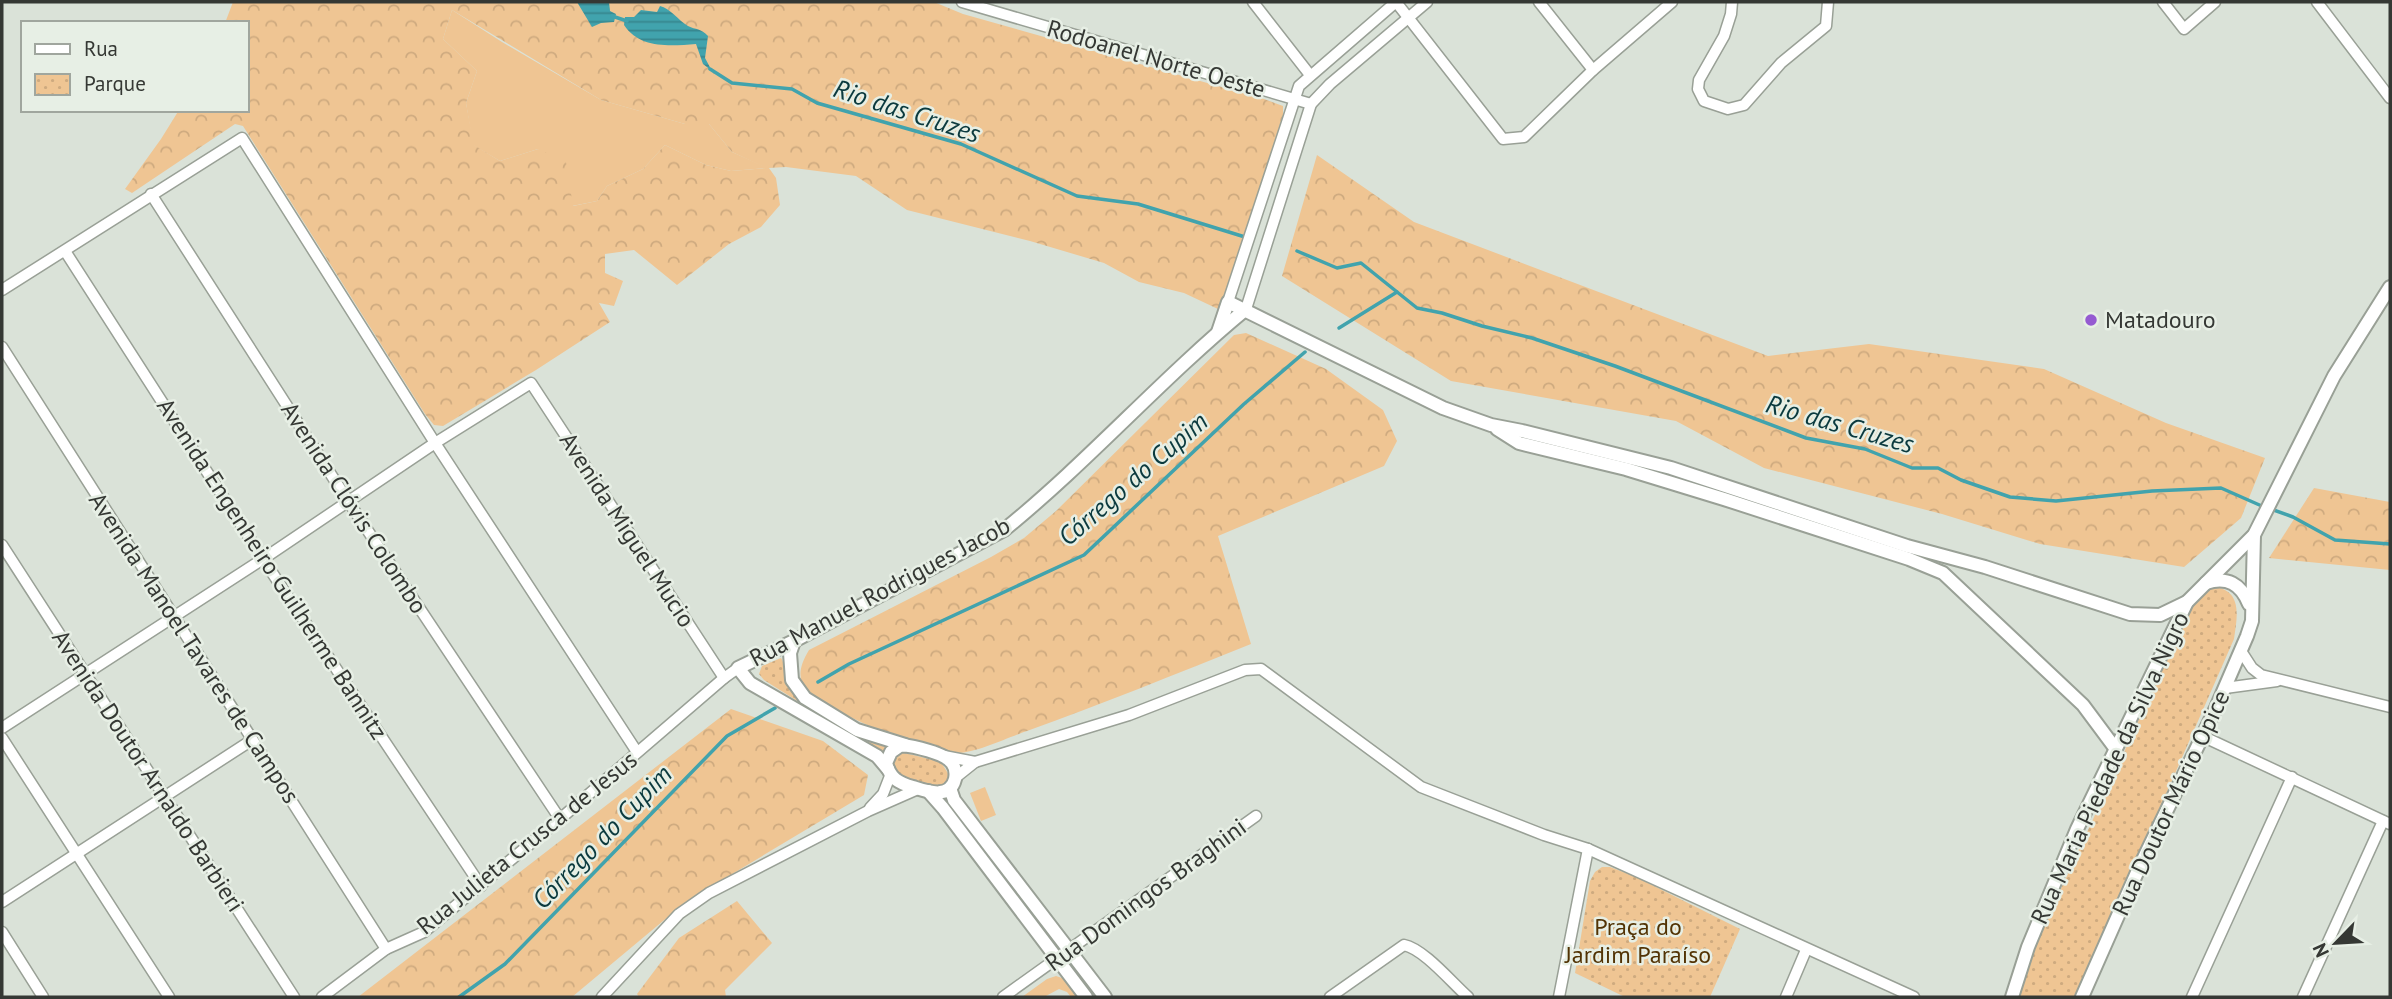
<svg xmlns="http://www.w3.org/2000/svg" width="2392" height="999" viewBox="0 0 2392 999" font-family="'PT Sans',sans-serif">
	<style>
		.grass { fill: #efc593 }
		.forest { fill: url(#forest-crowns); fill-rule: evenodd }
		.park { fill: url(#park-dots) }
		.water { fill: url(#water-rules) }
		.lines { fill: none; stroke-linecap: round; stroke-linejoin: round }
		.stream { stroke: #41a3ad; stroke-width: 3.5 }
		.minor-casing { stroke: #99a096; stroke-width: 13 }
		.tertiary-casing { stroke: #99a096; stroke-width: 16 }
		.minor { stroke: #fff; stroke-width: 10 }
		.tertiary { stroke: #fff; stroke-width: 12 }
		.poi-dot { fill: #955ad1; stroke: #e7efe5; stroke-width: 2.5 }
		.labels { text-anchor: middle; stroke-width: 5; stroke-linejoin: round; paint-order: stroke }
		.street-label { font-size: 24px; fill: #353834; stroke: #e7efe5 }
		.poi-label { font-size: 24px; fill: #353834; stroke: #e7efe5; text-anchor: start }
		.park-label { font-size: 24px; fill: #523304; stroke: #e7efe5 }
		.water-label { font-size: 26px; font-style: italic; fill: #0b3a3e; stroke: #e7efe5 }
	</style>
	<defs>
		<pattern id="forest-crowns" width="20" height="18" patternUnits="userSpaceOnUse" patternTransform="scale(1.75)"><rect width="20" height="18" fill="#efc593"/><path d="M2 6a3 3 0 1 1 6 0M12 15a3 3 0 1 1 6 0" fill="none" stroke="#ceaa7f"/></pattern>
		<pattern id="park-dots" width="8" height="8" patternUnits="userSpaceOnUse" patternTransform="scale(1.75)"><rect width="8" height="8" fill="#efc593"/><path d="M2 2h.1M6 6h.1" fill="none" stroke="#ceaa7f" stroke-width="1.8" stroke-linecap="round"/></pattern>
		<pattern id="water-rules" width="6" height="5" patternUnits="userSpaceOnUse" patternTransform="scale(1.75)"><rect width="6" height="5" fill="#41a3ad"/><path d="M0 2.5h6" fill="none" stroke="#37868e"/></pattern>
	</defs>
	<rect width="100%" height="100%" fill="#dae2d8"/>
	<!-- grass -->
	<g class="grass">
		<polygon points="452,10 502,42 601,100 685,124 709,124 732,152 768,168 731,171 706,165 665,145 643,169 607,186 597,201 572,206 538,149 500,161 473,145 466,103 477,71 443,39"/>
		<polygon points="985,787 996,815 981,821 970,793"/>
		<polygon points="1056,976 1068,980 1081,997 1071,997 1067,992 1059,989 1044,997 1022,997 1047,979"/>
	</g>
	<!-- forest -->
	<g class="forest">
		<path d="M233,2h701l29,12 301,85 19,7v9l-51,160 -14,34 -34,-16 -45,-11 -35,-19 -74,-22 -123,-31 -51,-34 -70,-9 -17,1 7,10 4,27 -19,22 -32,17 -52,41 -43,-35 -29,4v19l18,8 -9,25 -15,-3 11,19 -74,48 -93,56 -9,-1 -9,-11 -182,-288 -8,-2 -103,69 -7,-4 36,-50 18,-29h68v-87h-22zM452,10l149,90 84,24h24l23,28 34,16 -35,3 -25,-6 -41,-20 -22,24 -36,17 -10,15 -24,5 -7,-44 -28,-13 -38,12 -26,-16 -8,-42 11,-32 -34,-32z"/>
		<polygon points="1317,155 1414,222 1768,356 1869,344 2044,369 2166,423 2265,458 2241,518 2184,567 2040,544 1942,514 1764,468 1676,421 1451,381 1282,276"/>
		<path d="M1246,333l80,36 57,41 14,31 -13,25 -166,70 33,108c-75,30 -149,60 -224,87 -18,6 -53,23 -71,22 -8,-1 -18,-5 -26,-7 -39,-9 -73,-24 -108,-44 -23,-14 -28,-27 -13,-52l182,-93 33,-19 32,-27 178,-176z"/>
		<polygon points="2314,488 2390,502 2390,570 2269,558"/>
		<polygon points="731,709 823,741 868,775 864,795 687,901 572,997 358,997"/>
		<polygon points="737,901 772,943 725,990 726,997 639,997 637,994 679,938"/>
	</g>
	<!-- park -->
	<g class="park">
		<path d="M2216,587c27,5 21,31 18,52l-157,358h-66l185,-401 12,-8z"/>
		<path d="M781,658c8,14 4,28 17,41l92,47 -7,9 -119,-75 -5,-6 3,-8z"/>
		<path d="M901,752l40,10 8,13 -3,8 -9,5c-19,-5 -34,-5 -45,-22l3,-11z"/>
		<polygon points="1602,867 1610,867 1634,876 1740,929 1710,997 1625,997 1575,973 1590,881 1595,872"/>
	</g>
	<!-- water -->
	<g class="water">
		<polygon points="577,2 609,2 610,11 616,14 614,22 601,23 592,27"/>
		<path d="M660,6c10,2 18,14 28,20 8,4 13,2 20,10l-3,22 7,13 -9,-7 -7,-20c-26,2 -56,5 -72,-19l1,-8h9l7,-7 16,2z"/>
	</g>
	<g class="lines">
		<!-- stream -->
		<g class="stream">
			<polyline points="612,16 627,21"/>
			<polyline points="710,69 732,83 792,89 817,103 961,144 1077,196 1138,204 1245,237"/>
			<polyline points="1297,251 1337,268 1361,263 1417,308 1442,313 1482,326 1532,338 1615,366 1806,438 1865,449 1912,468 1938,468 1961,480 2010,497 2056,501 2152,491 2221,488 2264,507"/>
			<polyline points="1339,328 1397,292"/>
			<polyline points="2271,509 2293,517 2335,540 2390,544"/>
			<polyline points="818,682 849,664 1084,555 1244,404 1305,352"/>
			<polyline points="459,997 505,964 727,736 775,708"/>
		</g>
		<defs>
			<g id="minor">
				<polyline points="962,2 1311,104"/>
				<polyline points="1253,2 1310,75"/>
				<polyline points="1396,2 1503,139 1524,137 1593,70 1672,2"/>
				<polyline points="1539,2 1593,70"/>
				<polyline points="1732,2 1731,14 1724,36 1699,80 1698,89 1704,101 1728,109 1744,105 1781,63 1826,26 1828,2"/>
				<polyline points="2163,2 2184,29 2215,2"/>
				<polyline points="2317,2 2390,98"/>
				<polyline points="151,194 348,501 560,819"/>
				<polyline points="65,251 263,559 481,886"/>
				<polyline points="2,290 242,138 435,443 637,752"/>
				<polyline points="1228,302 1299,86 1396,2"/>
				<polyline points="1246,309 1311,104 1330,84 1427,2"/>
				<polyline points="2,347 386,949"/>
				<polyline points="2,545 294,997"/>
				<polyline points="2241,651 2252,668 2261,675 2390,707"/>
				<polyline points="2225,688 2277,681"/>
				<polyline points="2,728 263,559 435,443 531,383 724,678"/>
				<polyline points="2202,736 2390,824"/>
				<polyline points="2,738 169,997"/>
				<polyline points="944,756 975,762"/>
				<polyline points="955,778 975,762 1129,715 1245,670 1261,669 1421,787 1544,835 1588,849 1914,997"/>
				<polyline points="870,808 883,794 890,776"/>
				<polyline points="2,902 252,740"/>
				<polyline points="2,932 43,997"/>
				<polyline points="322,997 386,949 424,932 560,819 724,678 738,668"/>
				<polyline points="602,997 679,914 709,893 868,811 918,789"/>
				<polyline points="1003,997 1256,816"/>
				<path d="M1330,997l74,-52c20,4 48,38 64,52"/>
				<polyline points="1559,997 1588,849"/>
				<polyline points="1786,997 1806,950"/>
				<polyline points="2192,997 2292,777"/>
				<polyline points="2303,997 2383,821"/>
			</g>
			<g id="tertiary">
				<polyline points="1218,332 1228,302 1443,408 1491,425 1522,431 1671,468 1907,546 1985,567 2130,614 2160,615 2187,602"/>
				<polyline points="1497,429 1519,443 1626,469 1724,499 1909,559 1943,573 2083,705 2115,748"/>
				<path d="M2206,583c21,-7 35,1 43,21"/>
				<polyline points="794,641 790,653 792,680 805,698 857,730 905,745"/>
				<path d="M901,745c12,1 44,8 51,18 3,4 4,11 3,16 -5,21 -29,12 -42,8 -15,-4 -23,-9 -27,-24l5,-11z"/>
				<path d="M888,769l-11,-13 -127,-73 -12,-15 56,-27 210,-111c85,-69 157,-151 242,-221"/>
				<polyline points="950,788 954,800 1105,997"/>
				<polyline points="928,791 943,808 1086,997"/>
				<polyline points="2012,997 2028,947 2077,829 2187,602 2254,535 2334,376 2390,287"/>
				<polyline points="2082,997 2139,868 2216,708 2247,636 2252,621 2254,535"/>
			</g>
		</defs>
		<!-- minor casing -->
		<use href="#minor" class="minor-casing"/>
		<!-- tertiary casing -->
		<use href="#tertiary" class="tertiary-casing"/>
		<!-- minor -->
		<use href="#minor" class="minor"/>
		<!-- tertiary -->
		<use href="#tertiary" class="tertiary"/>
	</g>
	<!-- markers -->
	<circle class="poi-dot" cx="2091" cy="320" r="7"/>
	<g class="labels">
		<!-- street labels -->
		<g class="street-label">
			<text transform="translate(1156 59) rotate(16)" y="8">Rodoanel Norte Oeste</text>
			<text transform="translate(354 508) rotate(57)" y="8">Avenida Clóvis Colombo</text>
			<text transform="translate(627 530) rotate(57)" y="8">Avenida Miguel Mucio</text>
			<text transform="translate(272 569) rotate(57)" y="8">Avenida Engenheiro Guilherme Bannitz</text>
			<text transform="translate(880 592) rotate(-28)" y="8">Rua Manuel Rodrigues Jacob</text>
			<text transform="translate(194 648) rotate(57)" y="8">Avenida Manoel Tavares de Campos</text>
			<text transform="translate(2110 768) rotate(-65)" y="8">Rua Maria Piedade da Silva Nigro</text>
			<text transform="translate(148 771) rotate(57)" y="8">Avenida Doutor Arnaldo Barbieri</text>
			<text transform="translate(2171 803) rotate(-65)" y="8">Rua Doutor Mário Opice</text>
			<text transform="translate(527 843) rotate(-39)" y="8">Rua Julieta Crusca de Jesus</text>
			<text transform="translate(1146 895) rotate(-36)" y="8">Rua Domingos Braghini</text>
		</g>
		<!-- poi labels -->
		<g class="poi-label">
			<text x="2105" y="328">Matadouro</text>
		</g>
		<!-- park labels -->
		<g class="park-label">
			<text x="1638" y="935">Praça do<tspan x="1638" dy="28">Jardim Paraíso</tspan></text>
		</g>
		<!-- water labels -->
		<g class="water-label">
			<text transform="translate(907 111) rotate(18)" y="9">Rio das Cruzes</text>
			<text transform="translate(1840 424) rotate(16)" y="9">Rio das Cruzes</text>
			<text transform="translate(1133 479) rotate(-41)" y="9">Córrego do Cupim</text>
			<text transform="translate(602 837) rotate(-46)" y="9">Córrego do Cupim</text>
		</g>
	</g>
	<!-- border -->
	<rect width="2392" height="999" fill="none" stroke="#353834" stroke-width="7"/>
	<!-- legend -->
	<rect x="21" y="21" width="228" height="91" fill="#e7efe5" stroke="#a0a69e" stroke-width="2"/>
	<rect x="35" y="44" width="35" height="10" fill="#ffffff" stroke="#a0a69e" stroke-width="2"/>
	<text x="84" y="56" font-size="21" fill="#353834">Rua</text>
	<rect x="35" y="74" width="35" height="21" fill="url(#park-dots)" stroke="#a0a69e" stroke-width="2"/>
	<text x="84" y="91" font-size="21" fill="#353834">Parque</text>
	<!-- north arrow -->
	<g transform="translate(2336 943) rotate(245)" stroke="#e7efe5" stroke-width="5" paint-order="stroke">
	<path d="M0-5L12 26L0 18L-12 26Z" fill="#353834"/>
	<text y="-10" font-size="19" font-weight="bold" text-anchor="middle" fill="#353834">N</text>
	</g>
</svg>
